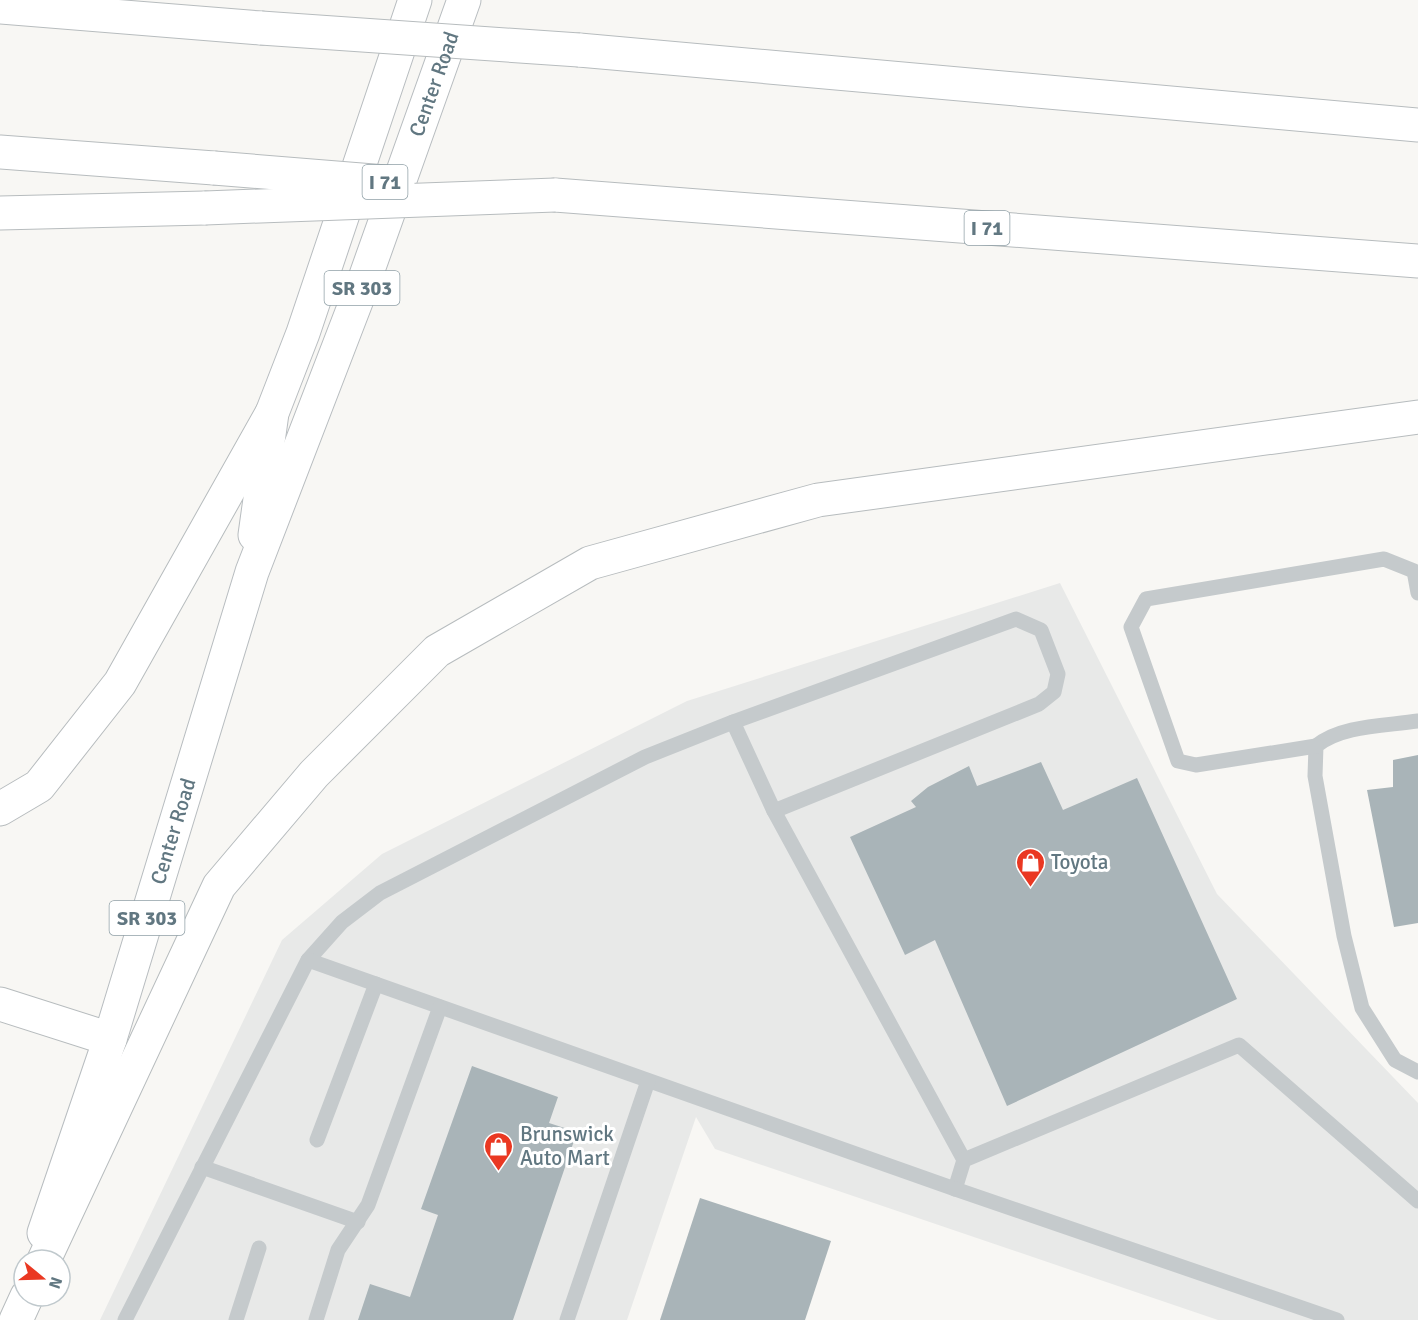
<svg xmlns="http://www.w3.org/2000/svg" width="1418" height="1320" viewBox="0 0 1418 1320" font-family="Signika,sans-serif">
	<style>
		.built { fill: #e8e9e8 }
		.building { fill: #a9b4b8 }
		.lines { fill: none; stroke-linecap: round; stroke-linejoin: round }
		.primary-casing { stroke: #b8bdc0; stroke-width: 35 }
		.motorway-casing { stroke: #b7bcbe; stroke-width: 35 }
		.service { stroke: #c5cacc; stroke-width: 15 }
		.primary { stroke: #fff; stroke-width: 33 }
		.motorway { stroke: #fff; stroke-width: 33 }
		.motorway-bridge-casing { stroke: #b7bcbe; stroke-width: 35; stroke-linecap: butt }
		.motorway-bridge { stroke: #fff; stroke-width: 33 }
		.labels { text-anchor: middle; stroke-width: 6; stroke-linejoin: round; paint-order: stroke }
		.shield { fill: #fff; stroke: #90a0a7; stroke-width: 1.5 }
		.shield-label { font-size: 20px; font-weight: bold; fill: #617781 }
		.street-label { font-size: 21px; fill: #617781; stroke: #fff }
		.poi-label { font-size: 21px; fill: #617781; stroke: #fff; text-anchor: start }
	</style>
	<rect width="100%" height="100%" fill="#f8f7f4"/>
	<!-- built -->
	<polygon class="built" points="1060,583 1217,894 1418,1103 1418,1320 1218,1320 715,1149 696,1117 627,1320 100,1320 282,940 382,854 687,701"/>
	<!-- building -->
	<g class="building">
		<polygon points="1418,755 1418,923 1394,927 1367,790 1393,787 1393,760"/>
		<polygon points="1041,762 1063,810 1137,778 1237,999 1007,1106 935,940 905,955 850,837 916,807 911,801 928,787 969,766 977,786"/>
		<polygon points="472,1066 558,1097 549,1123 577,1132 513,1320 358,1320 370,1284 410,1297 438,1215 421,1209"/>
		<polygon points="700,1198 831,1241 805,1320 660,1320"/>
	</g>
	<g class="lines">
		<defs>
			<g id="primary">
				<polyline points="255,535 272,413 303,333 415,0"/>
				<path id="s1" d="M44,1233l66,-194 142,-467 112,-291 100,-281"/>
			</g>
			<g id="motorway">
				<polyline points="0,7 261,28"/>
				<polyline points="579,50 1418,125"/>
				<polyline points="0,152 214,168"/>
				<polyline points="555,195 1418,261"/>
				<polyline points="0,213 205,208"/>
				<polyline points="0,809 39,786 120,683 272,413"/>
				<polyline points="0,1004 110,1039"/>
				<polyline points="44,1260 219,886 314,774 437,651 590,563 818,500 1418,417"/>
				<polyline points="16,1320 27,1296"/>
			</g>
		</defs>
		<!-- primary casing -->
		<use href="#primary" class="primary-casing"/>
		<!-- motorway casing -->
		<use href="#motorway" class="motorway-casing"/>
		<!-- service -->
		<g class="service">
			<path d="M1418,721c-32,5 -77,4 -102,25l-1,30 29,160 18,72 33,52 23,12"/>
			<polyline points="733,722 1016,619 1041,630 1058,674 1054,692 1039,704 774,811"/>
			<polyline points="1316,746 1196,765 1178,761 1131,627 1146,599 1384,559 1414,571 1418,593"/>
			<polyline points="308,960 342,922 380,893 645,757 733,722 774,811 964,1160"/>
			<polyline points="317,1140 376,984"/>
			<polyline points="202,1167 358,1222"/>
			<polyline points="955,1189 964,1160 1239,1045 1418,1201"/>
			<polyline points="125,1320 308,960 955,1189 1337,1320"/>
			<polyline points="236,1320 259,1248"/>
			<polyline points="316,1320 338,1250 368,1205 440,1007"/>
			<polyline points="567,1320 648,1081"/>
		</g>
		<!-- primary -->
		<use href="#primary" class="primary"/>
		<!-- motorway -->
		<use href="#motorway" class="motorway"/>
		<defs>
			<g id="motorway-bridge">
				<polyline points="261,28 579,50"/>
				<polyline points="214,168 398,183"/>
				<polyline points="205,208 555,195"/>
			</g>
		</defs>
		<!-- motorway-bridge casing -->
		<use href="#motorway-bridge" class="motorway-bridge-casing"/>
		<!-- motorway-bridge -->
		<use href="#motorway-bridge" class="motorway-bridge"/>
	</g>
	<!-- icons -->
	<defs>
		<symbol id="shop-pin" viewBox="-11 -11 22 30"><path d="M0 17L-7.5 6A9.5 9.5 0 1 1 7.5 6Z" fill="#ea3822" stroke="#fff"/><path d="M-5-2.5h2.3a2.7 3.5 0 0 1 5.4 0H5L5.5 6h-11ZM-1.5-2.5h3a1.5 2.3 0 0 0-3 0Z" fill="#fff"/></symbol>
	</defs>
	<g fill-rule="evenodd">
		<use href="#shop-pin" x="1014" y="846" width="33" height="45"/>
		<use href="#shop-pin" x="482" y="1130" width="33" height="45"/>
	</g>
	<g class="labels">
		<!-- shield labels -->
		<g class="shield">
			<rect x="362.5" y="165" width="45" height="34" rx="4.5"/>
			<rect x="964.5" y="211" width="45" height="34" rx="4.5"/>
			<rect x="324.5" y="271" width="75" height="34" rx="4.5"/>
			<rect x="109.5" y="901" width="75" height="34" rx="4.5"/>
		</g>
		<g class="shield-label">
			<text x="385" y="189">I 71</text>
			<text x="987" y="235">I 71</text>
			<text x="362" y="295">SR 303</text>
			<text x="147" y="925">SR 303</text>
		</g>
		<!-- street labels -->
		<g class="street-label">
			<text dy="7" stroke="none"><textPath href="#s1" startOffset="1214">Center Road</textPath></text>
			<text dy="7" stroke="none"><textPath href="#s1" startOffset="422">Center Road</textPath></text>
		</g>
		<!-- poi labels -->
		<g class="poi-label">
			<text x="1051" y="869">Toyota</text>
			<text x="520" y="1141">Brunswick<tspan x="520" dy="24">Auto Mart</tspan></text>
		</g>
	</g>
	<!-- north arrow -->
	<g transform="translate(42 1278) rotate(109)"><circle r="28" fill="#ffffff" stroke="#c0c9cd" stroke-width="1.5"/>
	<path d="M0-4.5L10 22L0 15L-10 22Z" fill="#ea3822"/>
	<text y="-9" font-size="16" font-weight="bold" text-anchor="middle" fill="#617781">N</text>
	</g>
</svg>
